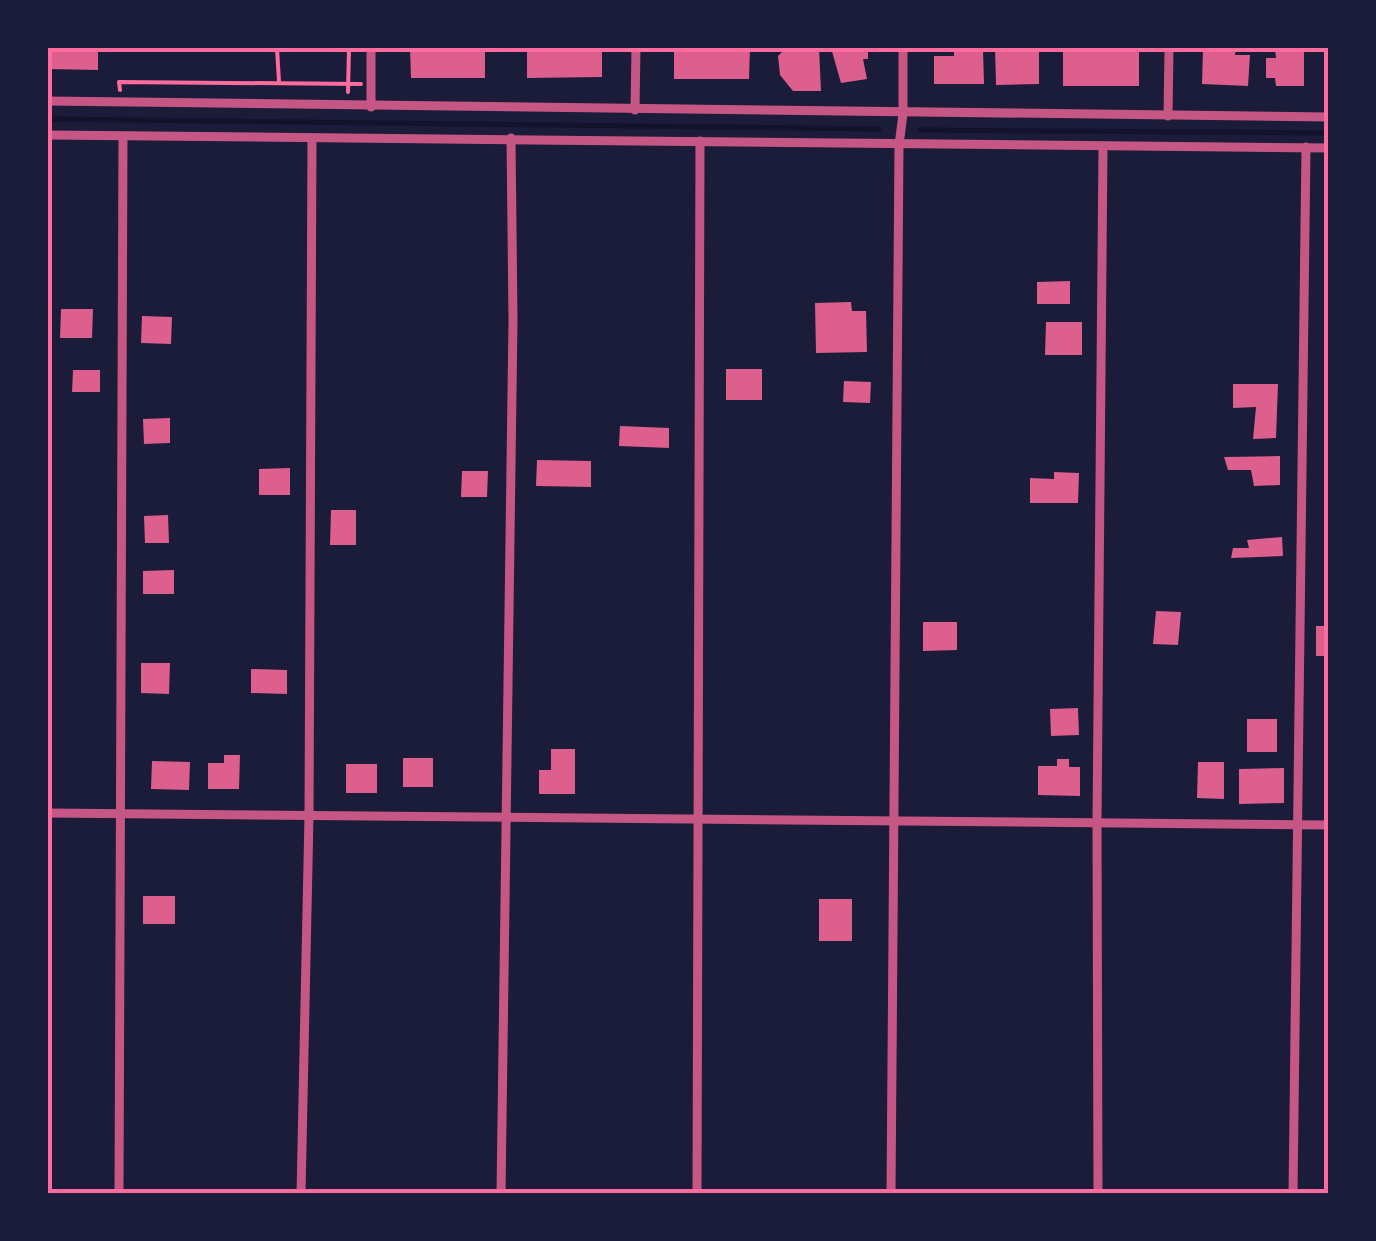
<svg xmlns="http://www.w3.org/2000/svg" width="1376" height="1241" viewBox="0 0 1376 1241" font-family="'DM Sans',sans-serif">
	<style>
		.lines { fill: none; stroke-linecap: round; stroke-linejoin: round }
		.stream { stroke: #12122b; stroke-width: 5 }
		.building { fill: #dd5f8e }
		.path { stroke: #ff6b9d; stroke-width: 4 }
		.minor { stroke: #c65784; stroke-width: 9 }
		.neatline { fill: none; stroke: #ff6b9d; stroke-width: 4 }
	</style>
	<rect width="100%" height="100%" fill="#1b1b3a"/>
	<g class="lines">
		<!-- stream -->
		<g class="stream">
			<polyline points="48,119 879,129"/>
			<polyline points="920,130 1328,133"/>
		</g>
	</g>
	<!-- building -->
	<g class="building">
		<polygon points="48,48 98,48 98,70 48,69"/>
		<polygon points="410,48 485,48 485,78 411,78"/>
		<polygon points="527,48 602,48 602,77 527,78"/>
		<polygon points="674,48 750,48 749,79 674,79"/>
		<polygon points="786,48 819,48 821,91 793,91 780,75 778,56"/>
		<polygon points="831,48 868,48 868,59 863,59 867,79 841,83"/>
		<polygon points="954,48 983,48 984,84 934,84 934,56 954,56"/>
		<polygon points="995,48 1039,48 1039,84 996,85"/>
		<rect x="1063" y="48" width="76" height="38"/>
		<polygon points="1203,48 1236,48 1235,55 1250,55 1248,86 1202,84"/>
		<polygon points="1275,48 1304,48 1304,86 1276,86 1275,78 1266,78 1266,58 1276,58"/>
		<polygon points="1070,281 1070,304 1037,304 1037,282"/>
		<polygon points="851,302 852,311 866,311 867,352 816,353 815,303"/>
		<polygon points="61,309 93,309 92,338 60,338"/>
		<polygon points="142,316 172,317 171,344 141,343"/>
		<polygon points="1046,322 1082,322 1082,355 1045,355"/>
		<rect x="726" y="369" width="36" height="31"/>
		<polygon points="73,370 100,370 100,392 72,392"/>
		<polygon points="844,381 871,382 870,403 843,402"/>
		<polygon points="1233,384 1278,384 1276,438 1253,439 1256,407 1233,408"/>
		<polygon points="170,418 170,443 144,444 143,419"/>
		<polygon points="620,426 669,428 669,448 619,446"/>
		<polygon points="1280,456 1280,485 1254,486 1251,470 1228,470 1224,457"/>
		<polygon points="537,460 591,461 591,487 536,486"/>
		<polygon points="290,468 290,495 259,495 259,469"/>
		<polygon points="462,471 488,471 487,497 461,497"/>
		<polygon points="1054,472 1079,473 1078,503 1030,503 1030,478 1054,479"/>
		<polygon points="331,510 356,510 356,545 330,545"/>
		<polygon points="168,515 169,543 145,543 144,516"/>
		<polygon points="1282,537 1283,556 1231,558 1233,548 1249,548 1247,540"/>
		<polygon points="174,570 174,594 143,594 143,571"/>
		<polygon points="1156,611 1181,612 1178,645 1153,644"/>
		<polygon points="923,622 957,622 957,650 923,651"/>
		<rect x="1316" y="626" width="12" height="30"/>
		<polygon points="141,663 170,663 169,694 141,693"/>
		<polygon points="251,669 287,670 287,694 251,693"/>
		<polygon points="1078,708 1079,735 1051,736 1050,709"/>
		<rect x="1247" y="719" width="30" height="33"/>
		<polygon points="551,749 575,749 575,794 539,794 539,770 551,770"/>
		<polygon points="224,755 240,755 239,789 208,789 208,763 224,763"/>
		<rect x="403" y="758" width="30" height="29"/>
		<polygon points="1057,759 1069,759 1069,767 1080,767 1080,796 1038,795 1038,766 1057,766"/>
		<polygon points="152,761 190,762 189,790 151,789"/>
		<polygon points="1198,762 1224,762 1224,799 1197,798"/>
		<rect x="346" y="764" width="31" height="29"/>
		<polygon points="1284,768 1284,803 1239,804 1239,769"/>
		<rect x="143" y="896" width="32" height="28"/>
		<rect x="819" y="899" width="33" height="42"/>
	</g>
	<g class="lines">
		<!-- path -->
		<g class="path">
			<polyline points="277,48 279,82"/>
			<polyline points="120,90 119,82 361,84"/>
			<polyline points="348,92 349,48"/>
		</g>
		<!-- minor -->
		<g class="minor">
			<polyline points="48,101 1328,117"/>
			<polyline points="371,107 371,48"/>
			<polyline points="635,110 636,48"/>
			<polyline points="1168,116 1169,48"/>
			<polyline points="48,135 1328,148"/>
			<polyline points="48,813 1328,825"/>
			<polyline points="119,1194 123,136"/>
			<polyline points="301,1194 309,816 312,139"/>
			<polyline points="501,1194 513,320 511,138"/>
			<polyline points="697,1194 700,141"/>
			<polyline points="891,1194 899,145 903,114 903,48"/>
			<polyline points="1098,1194 1097,822 1103,146"/>
			<polyline points="1293,1194 1306,147"/>
		</g>
	</g>
	<!-- border -->
	<rect width="1376" height="1241" fill="none" stroke="#1b1b3a" stroke-width="100"/>
	<rect x="50" y="50" width="1276" height="1141" class="neatline"/>
</svg>
